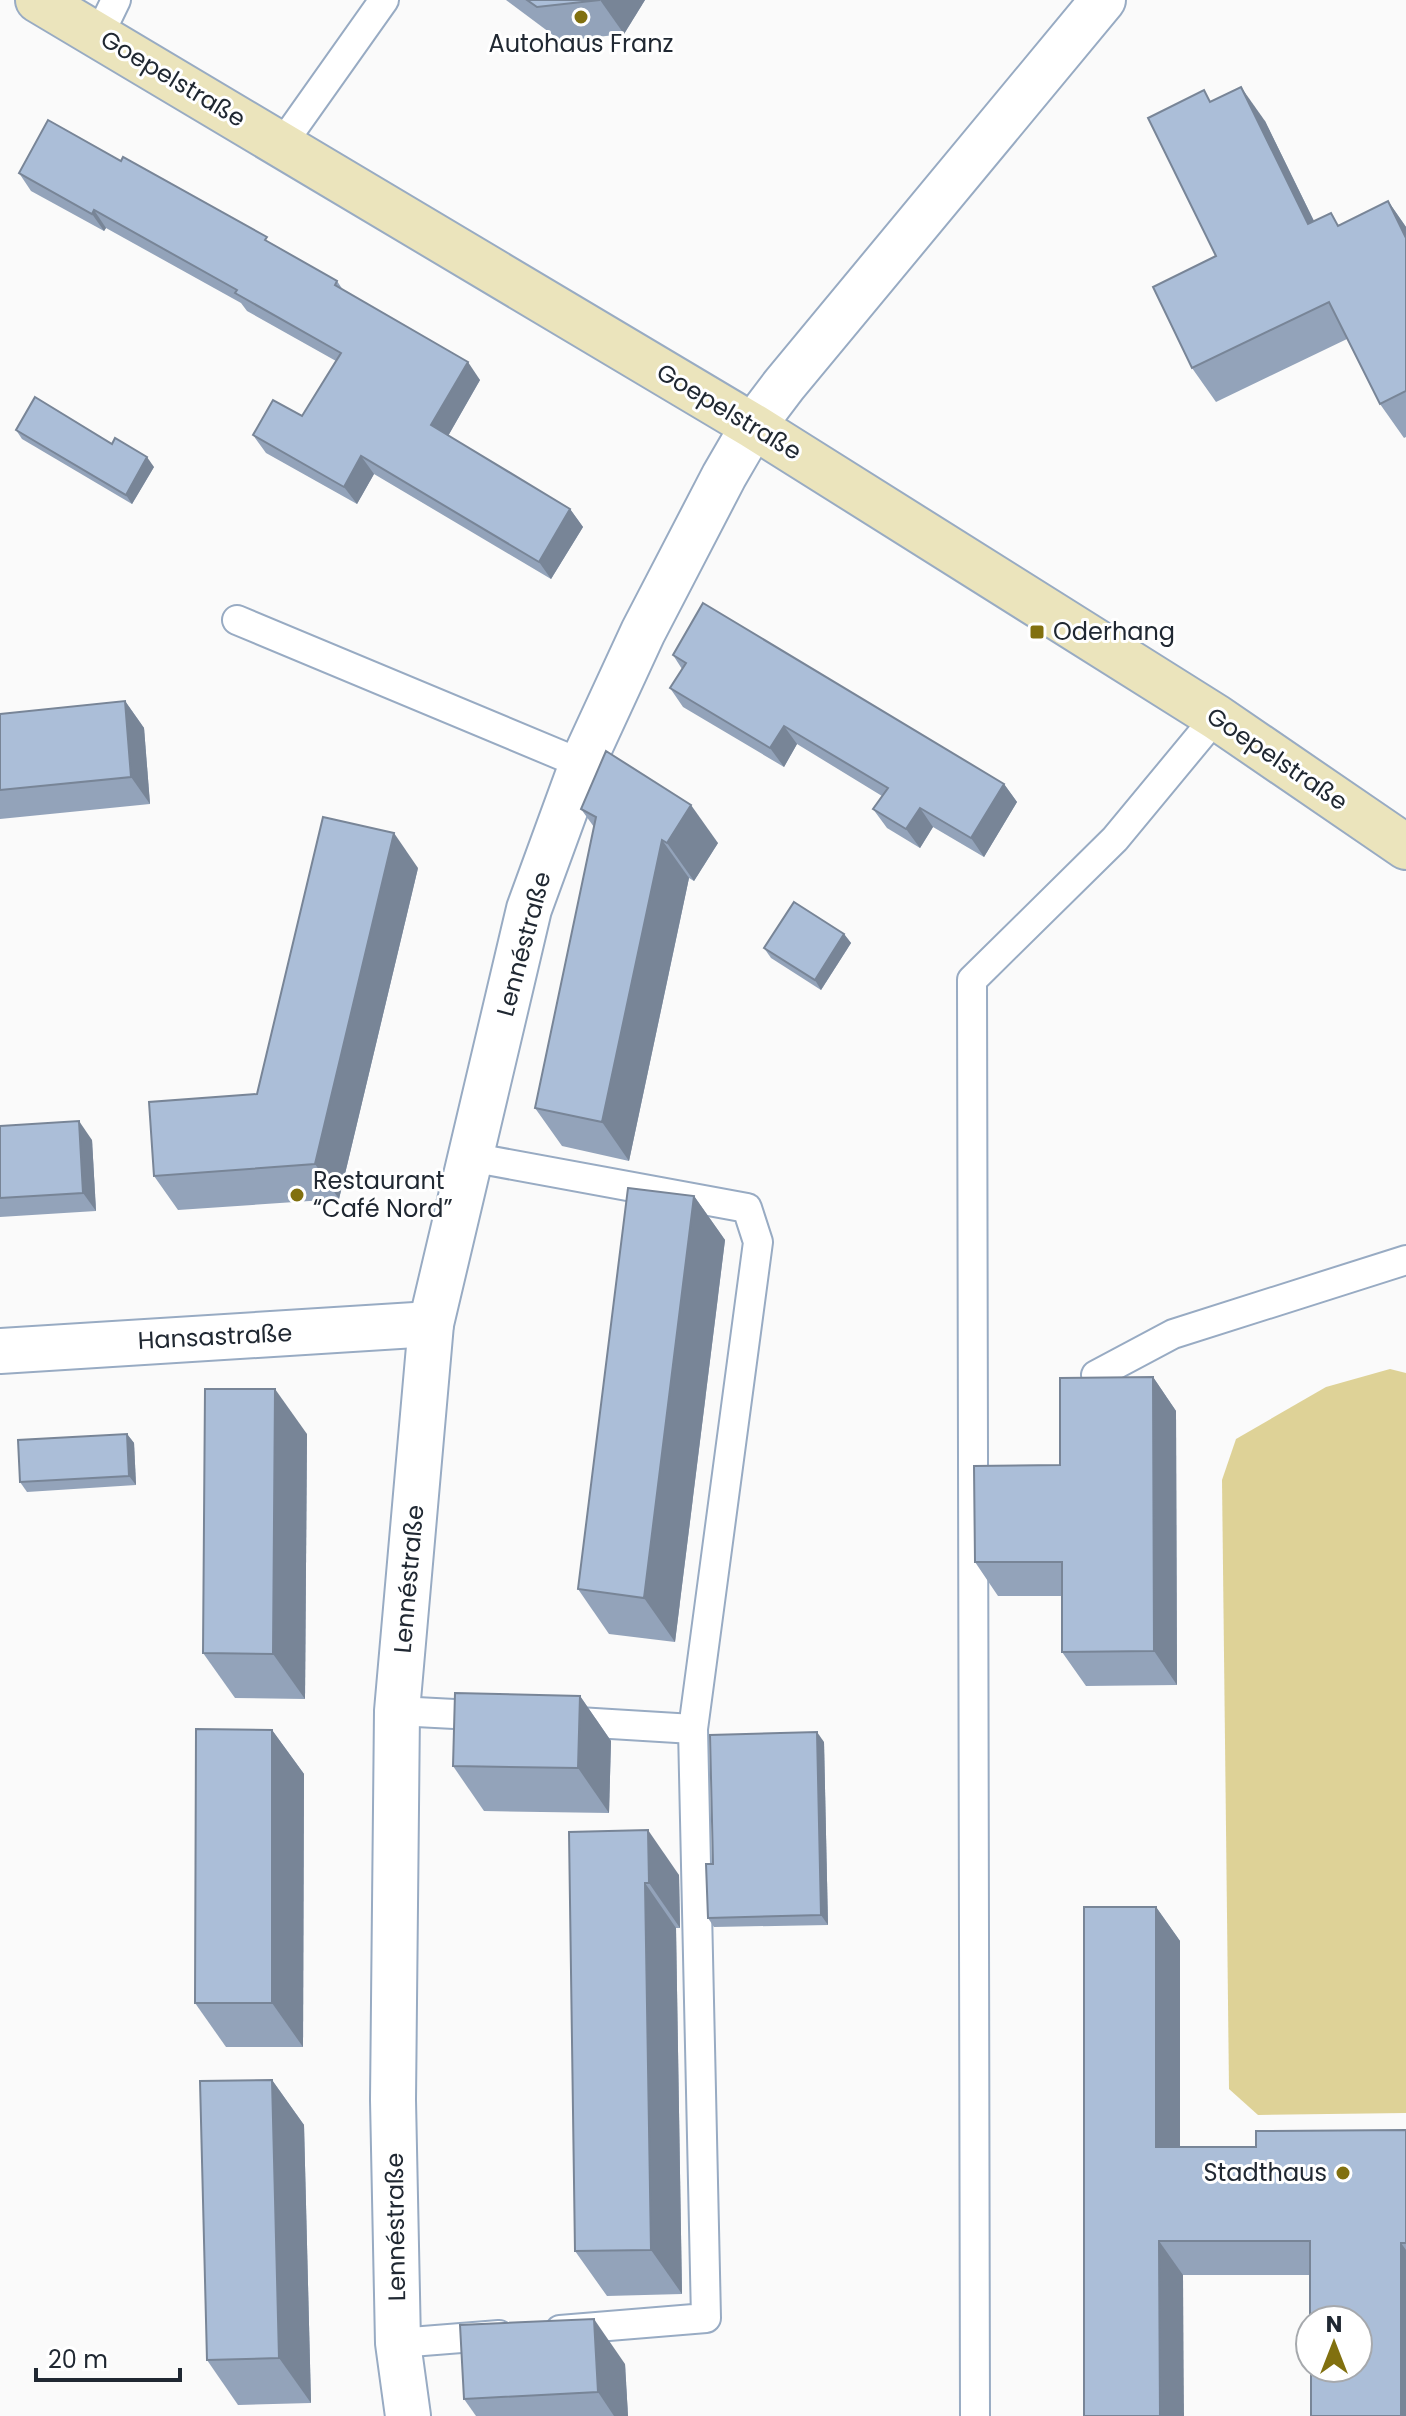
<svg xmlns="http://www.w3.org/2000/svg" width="1406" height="2416" viewBox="0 0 1406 2416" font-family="Poppins,sans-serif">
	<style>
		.green { fill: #ded297 }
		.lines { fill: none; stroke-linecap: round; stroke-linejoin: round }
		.lane-casing { stroke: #98abc3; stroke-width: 32 }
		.street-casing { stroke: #98abc3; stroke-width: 48 }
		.secondary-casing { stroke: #98abc3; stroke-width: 48 }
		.lane { stroke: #fff; stroke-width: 28 }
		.street { stroke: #fff; stroke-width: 44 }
		.secondary { stroke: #ebe4bc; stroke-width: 44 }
		.wall { fill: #93a3ba }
		.shaded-wall { fill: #788597 }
		.building { fill: #abbed8; stroke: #788597; stroke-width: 2 }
		.poi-dot { fill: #81700f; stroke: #fff; stroke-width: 3 }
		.labels { text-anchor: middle; stroke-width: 6; stroke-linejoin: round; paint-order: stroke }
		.poi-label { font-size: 24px; fill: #202832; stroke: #fff; text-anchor: start }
		.street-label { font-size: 24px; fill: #202832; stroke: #fff }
	</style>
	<rect width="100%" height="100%" fill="#fafafa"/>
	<!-- green -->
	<polygon class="green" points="1390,1369 1406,1373 1406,2113 1258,2115 1229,2089 1222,1480 1236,1439 1326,1387"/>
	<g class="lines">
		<defs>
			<g id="lane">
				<polyline points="99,35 116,0"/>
				<polyline points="282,144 384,0"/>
				<polyline points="237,620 582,764"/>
				<polyline points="470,1157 747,1208 758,1242 693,1729 706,2318 560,2330"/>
				<polyline points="1096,1375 1173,1334 1406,1260"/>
				<polyline points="397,1711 493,1716"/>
				<polyline points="562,1721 693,1729"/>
				<polyline points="398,2343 499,2335"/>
				<polyline points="975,2416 972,980 1115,839 1216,717"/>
			</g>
			<g id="street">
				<polyline points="0,1351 431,1324"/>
				<polyline points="408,2416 398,2343 393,2100 397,1711 431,1324 529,909 582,764 643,632 724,476 753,426 784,385 1103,0"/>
			</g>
			<polyline id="secondary" points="38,0 753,426 1216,717 1406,847"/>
		</defs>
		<!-- lane casing -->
		<use href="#lane" class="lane-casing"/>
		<!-- street casing -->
		<use href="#street" class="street-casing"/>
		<!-- secondary casing -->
		<use href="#secondary" class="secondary-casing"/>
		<!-- lane -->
		<use href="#lane" class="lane"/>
		<!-- street -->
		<use href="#street" class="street"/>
		<!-- secondary -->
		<use href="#secondary" class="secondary"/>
	</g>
	<!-- wall -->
	<g class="wall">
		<polygon points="506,0 645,0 624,34 561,41"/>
		<polygon points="1212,101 1265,121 1314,221 1340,225 1388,201 1406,227 1406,437 1404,438 1380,404 1347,339 1216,402 1192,368 1216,256"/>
		<polygon points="19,173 271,243 337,281 343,290 480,380 448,436 570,509 583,527 551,579 374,474 357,504 266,453 253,435 302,416 336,361 247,311 241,303 106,228 104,231 31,191"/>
		<polygon points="16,430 154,467 132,504 22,439"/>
		<polygon points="673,655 1004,784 1017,802 984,857 933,827 920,848 887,828 873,809 882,796 797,744 784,767 683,707 670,688 682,669"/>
		<polygon points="125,701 144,728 150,804 0,819 0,714"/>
		<polygon points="581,809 718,843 694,881 689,878 629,1161 562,1146 535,1108 594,827"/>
		<polygon points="418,868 339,1199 178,1210 154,1176 257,1094"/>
		<polygon points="844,934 851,943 821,990 771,958 764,948"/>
		<polygon points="0,1126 92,1140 96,1211 0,1217"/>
		<polygon points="694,1196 725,1240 675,1642 609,1634 578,1589"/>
		<polygon points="1153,1377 1176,1411 1177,1685 1086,1686 1062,1652 1062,1596 998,1596 975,1562 1060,1465"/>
		<polygon points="127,1434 134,1443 136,1485 27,1492 20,1482"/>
		<polygon points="307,1434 305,1699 235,1698 203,1653"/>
		<polygon points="580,1696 611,1741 609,1813 484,1811 453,1766"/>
		<polygon points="272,1730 304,1774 303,2047 226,2047 195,2003"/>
		<polygon points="824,1742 828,1925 714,1927 708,1918 713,1864"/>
		<polygon points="569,1832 679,1875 680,1928 676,1928 682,2294 607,2296 575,2251"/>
		<polygon points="1156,1907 1180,1941 1180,2147 1256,2147 1406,2130 1406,2416 1310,2275 1183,2275 1084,2416"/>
		<polygon points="272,2080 304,2125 311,2403 238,2405 207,2360"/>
		<polygon points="625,2364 628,2416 476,2416 464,2399"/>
	</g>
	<!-- shaded-wall -->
	<g class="shaded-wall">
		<polygon points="600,0 645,0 624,34"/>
		<polygon points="1241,87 1265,121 1332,258 1308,224"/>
		<polygon points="1388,201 1406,227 1406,238"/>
		<polygon points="94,210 106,228 104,231 92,214"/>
		<polygon points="468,362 480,380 444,443 431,425"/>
		<polygon points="361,456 374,474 357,504 344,487"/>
		<polygon points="147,457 154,467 132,504 126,495"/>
		<polygon points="570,509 583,527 551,579 539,562"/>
		<polygon points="125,701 144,728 150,804 131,777"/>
		<polygon points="784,726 797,744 784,767 770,748"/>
		<polygon points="1004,784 1017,802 984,857 971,838"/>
		<polygon points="691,805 718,843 694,881 667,843"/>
		<polygon points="920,808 933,827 920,848 906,829"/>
		<polygon points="394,833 418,868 339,1199 315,1164"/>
		<polygon points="662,840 689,878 629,1161 602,1122"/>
		<polygon points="844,934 851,943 821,990 815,980"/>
		<polygon points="79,1121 92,1140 96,1211 83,1193"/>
		<polygon points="694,1196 725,1240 675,1642 644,1598"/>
		<polygon points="1153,1377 1176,1411 1177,1685 1154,1651"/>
		<polygon points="275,1389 307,1434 305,1699 273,1654"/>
		<polygon points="127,1434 134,1443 136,1485 129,1476"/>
		<polygon points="580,1696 611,1741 609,1813 578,1768"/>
		<polygon points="272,1730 304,1774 303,2047 272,2003"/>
		<polygon points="817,1732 824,1742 828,1925 821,1915"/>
		<polygon points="648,1830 679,1875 680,1928 649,1883"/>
		<polygon points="645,1883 676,1928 682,2294 651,2250"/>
		<polygon points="1156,1907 1180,1941 1180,2181 1156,2147"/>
		<polygon points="272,2080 304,2125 311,2403 279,2358"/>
		<polygon points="1159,2241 1183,2275 1184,2416 1160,2416"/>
		<polygon points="1401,2243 1406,2250 1406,2416 1401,2416"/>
		<polygon points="594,2319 625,2364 628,2416 614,2416 598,2392"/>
	</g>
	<!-- building -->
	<g class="building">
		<polygon points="527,0 600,0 537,7"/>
		<polygon points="1241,87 1308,224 1331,213 1338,226 1388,201 1406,238 1406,391 1380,404 1329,302 1192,368 1153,287 1216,256 1148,118 1204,90 1210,102"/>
		<polygon points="48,120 121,161 123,157 267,237 265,240 337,281 335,285 468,362 431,425 570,509 539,562 361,456 344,487 253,435 273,400 302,416 341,353 235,293 237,290 94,210 92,214 19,173"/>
		<polygon points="35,397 112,444 115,438 147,457 126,495 16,430"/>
		<polygon points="703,603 1004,784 971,838 920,808 906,829 873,809 888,788 784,726 770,748 670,688 686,663 673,655"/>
		<polygon points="125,701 131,777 0,790 0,714"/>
		<polygon points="606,751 691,805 667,843 662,840 602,1122 535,1108 596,817 581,809"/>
		<polygon points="323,817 394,833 315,1164 154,1176 149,1102 257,1094"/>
		<polygon points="794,902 844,934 815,980 764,948"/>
		<polygon points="79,1121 83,1193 0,1198 0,1126"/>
		<polygon points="628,1188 694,1196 644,1598 578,1589"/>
		<polygon points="1153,1377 1154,1651 1062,1652 1062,1562 975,1562 974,1466 1060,1465 1060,1378"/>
		<polygon points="205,1389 275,1389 273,1654 203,1653"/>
		<polygon points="127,1434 129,1476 20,1482 18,1440"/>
		<polygon points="455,1693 580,1696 578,1768 453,1766"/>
		<polygon points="196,1729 272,1730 272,2003 195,2003"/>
		<polygon points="817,1732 821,1915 708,1918 706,1864 713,1864 710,1735"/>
		<polygon points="648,1830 649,1883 645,1883 651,2250 575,2251 569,1832"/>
		<polygon points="1084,1907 1156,1907 1156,2147 1256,2147 1256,2131 1406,2130 1406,2243 1401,2243 1401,2416 1311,2416 1311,2368 1358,2368 1358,2320 1310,2320 1310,2241 1159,2241 1160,2416 1084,2416"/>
		<polygon points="272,2080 279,2358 207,2360 200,2081"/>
		<polygon points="594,2319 598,2392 464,2399 460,2325"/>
	</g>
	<!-- markers -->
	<g class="poi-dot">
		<circle cx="581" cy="17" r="8"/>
		<rect x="1029" y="624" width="16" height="16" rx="4"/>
		<circle cx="297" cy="1195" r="8"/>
		<circle cx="1343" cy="2173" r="8"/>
	</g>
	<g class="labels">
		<!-- poi labels -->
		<g class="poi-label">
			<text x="581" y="52" text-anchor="middle">Autohaus Franz</text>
			<text x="1053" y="640">Oderhang</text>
			<text x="313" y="1189">Restaurant<tspan x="313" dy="28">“Café Nord”</tspan></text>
			<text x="1327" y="2181" text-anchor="end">Stadthaus</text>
		</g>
		<!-- street labels -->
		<g class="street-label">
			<text transform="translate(173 79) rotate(31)" y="8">Goepelstraße</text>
			<text transform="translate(729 412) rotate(31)" y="8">Goepelstraße</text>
			<text transform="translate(1277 759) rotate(34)" y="8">Goepelstraße</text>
			<text transform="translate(524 944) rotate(-75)" y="8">Lennéstraße</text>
			<text transform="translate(215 1337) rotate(-3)" y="8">Hansastraße</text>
			<text transform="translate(409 1579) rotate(-85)" y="8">Lennéstraße</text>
			<text transform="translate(396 2227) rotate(-91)" y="8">Lennéstraße</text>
		</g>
	</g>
	<!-- north arrow -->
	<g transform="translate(1334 2344)"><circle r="38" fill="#ffffff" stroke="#a6a9ad" stroke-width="2"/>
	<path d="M0-6L14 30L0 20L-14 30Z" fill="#81700f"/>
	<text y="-12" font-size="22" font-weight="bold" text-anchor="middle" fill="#202832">N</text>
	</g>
	<!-- scale -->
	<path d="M36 2368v12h144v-12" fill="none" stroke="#202832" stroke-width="4"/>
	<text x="48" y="2368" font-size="24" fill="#202832" stroke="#ffffff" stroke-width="6" paint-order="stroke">20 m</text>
</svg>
